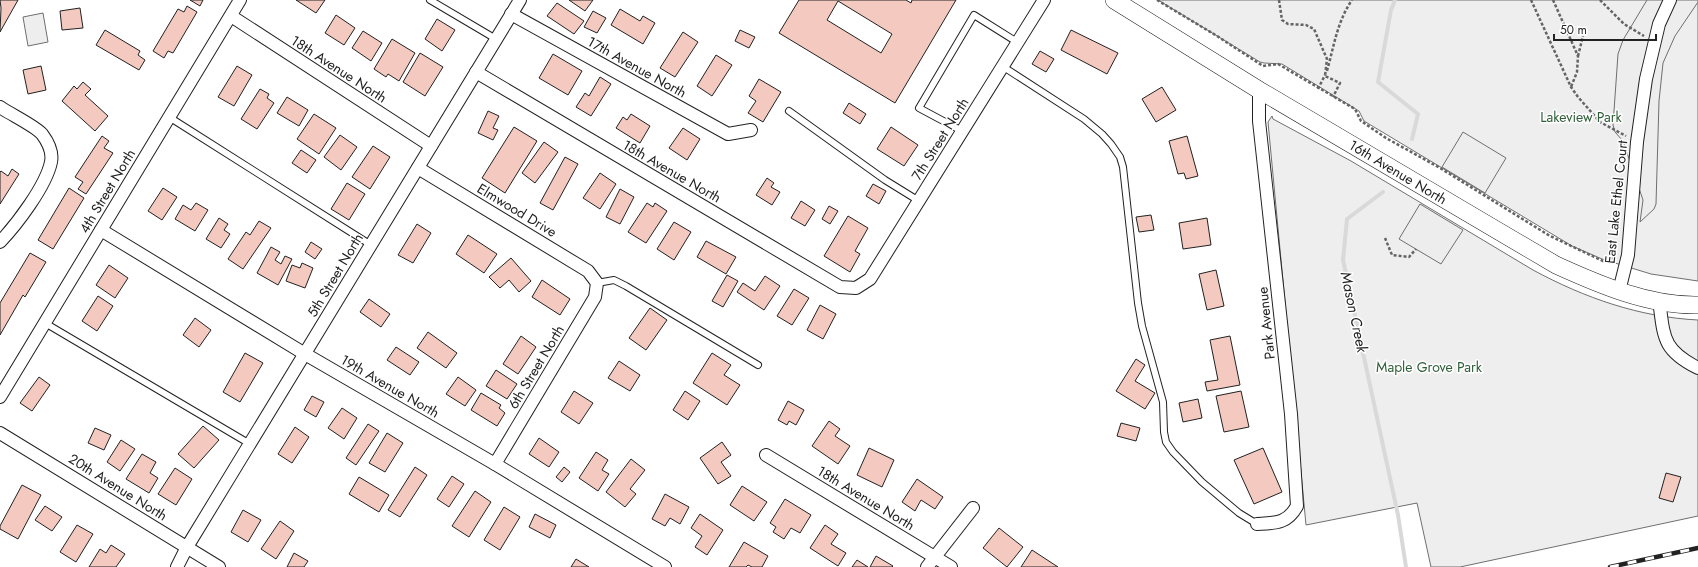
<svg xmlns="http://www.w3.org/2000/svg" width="1698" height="567" viewBox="0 0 1698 567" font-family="Jost,sans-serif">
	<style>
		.green { fill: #eee; stroke: #6f6f6f }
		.parking { fill: #ededed; stroke: #6f6f6f }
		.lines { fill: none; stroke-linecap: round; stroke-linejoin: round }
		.stream { stroke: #d9d9d9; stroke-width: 4 }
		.building { fill: #f3c9c0; stroke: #222; fill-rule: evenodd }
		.lane-casing { stroke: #222; stroke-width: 8 }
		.street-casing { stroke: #222; stroke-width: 14 }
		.secondary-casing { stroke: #222; stroke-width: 18 }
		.path { stroke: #646464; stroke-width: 2.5; stroke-dasharray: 3 2; stroke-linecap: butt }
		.lane { stroke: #fff; stroke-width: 6 }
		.street { stroke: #fff; stroke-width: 12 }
		.secondary { stroke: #fff; stroke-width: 17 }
		.rail-casing { stroke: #222; stroke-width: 4.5 }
		.rail { stroke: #fff; stroke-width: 3; stroke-dasharray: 9; stroke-linecap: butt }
		.labels { text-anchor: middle; stroke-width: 3; stroke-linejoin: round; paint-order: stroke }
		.street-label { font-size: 14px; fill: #222; stroke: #fff }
		.park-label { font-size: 14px; fill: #2f5e38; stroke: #fff }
		.water-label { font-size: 15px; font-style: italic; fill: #222; stroke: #fff }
	</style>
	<rect width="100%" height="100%" fill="#fff"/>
	<!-- green -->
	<g class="green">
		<polygon points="1158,0 1698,0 1698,281 1651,274 1602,259 1572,246 1364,121 1359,111 1282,64 1264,63 1260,62"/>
		<polygon points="43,13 48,42 28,46 23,17"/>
		<path d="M1272,116l1,3 78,42 182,109c52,28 106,47 165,50v196l-238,51h-29l-14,-64 -111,22 -38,-403z"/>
	</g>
	<!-- parking -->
	<g class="parking">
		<polygon points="1647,0 1698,0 1698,2 1675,36 1663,63 1659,101 1656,204 1654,209 1640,222 1643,200 1623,141 1615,132 1613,125 1618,54 1623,40"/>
		<polygon points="1463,132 1506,158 1485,193 1442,167"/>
		<polygon points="1420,204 1463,230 1441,264 1399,239"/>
	</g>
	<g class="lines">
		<!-- stream -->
		<g class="stream">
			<polyline points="1395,0 1391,10 1378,82 1418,114 1412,139"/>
			<polyline points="1383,192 1347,219 1343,260 1398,515 1406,567"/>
		</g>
	</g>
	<!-- building -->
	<g class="building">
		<polygon points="0,0 18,0 0,32 1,8"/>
		<polygon points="190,0 203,0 200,6"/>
		<polygon points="296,0 325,0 316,13"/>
		<polygon points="569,0 593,0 585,11"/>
		<path d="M799,0h107l5,3 1,-3h44l-61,103 -116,-70zM838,1l54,33 -11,19 -54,-33z"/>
		<polygon points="557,3 584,21 574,34 547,16"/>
		<polygon points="187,6 197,12 173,53 168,51 164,58 153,51 178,9 184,12"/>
		<polygon points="80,8 83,28 62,30 60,11"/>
		<polygon points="620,9 640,21 643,16 655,23 643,44 611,25"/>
		<polygon points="593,11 606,18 597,33 584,27"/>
		<polygon points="336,15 355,28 344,45 325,33"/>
		<polygon points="437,19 455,30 442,51 425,39"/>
		<polygon points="105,30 140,51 138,55 145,60 139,70 96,45"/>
		<polygon points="740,30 755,37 749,48 735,41"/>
		<polygon points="1071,30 1118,53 1107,74 1061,50"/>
		<polygon points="363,31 382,43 371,61 352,48"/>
		<polygon points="683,32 698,42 675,77 660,68"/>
		<polygon points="392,39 415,53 399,81 388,74 386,77 374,69"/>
		<polygon points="1040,51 1054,59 1046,72 1032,64"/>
		<polygon points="420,53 443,67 425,96 403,82"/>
		<polygon points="553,54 582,71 568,95 539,78"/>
		<polygon points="716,55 732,65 712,96 697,86"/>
		<polygon points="41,66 46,90 28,94 23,70"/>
		<polygon points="237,66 252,75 234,106 218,97"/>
		<polygon points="600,77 611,84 591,116 576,107 585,93 589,96"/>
		<polygon points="759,79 781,92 763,122 748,113 756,101 749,96"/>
		<polygon points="83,82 91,89 85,95 108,116 95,131 62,101 74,86 77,89"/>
		<polygon points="1162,87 1176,110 1156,122 1142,99"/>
		<polygon points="260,89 269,94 267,98 274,103 257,129 241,119"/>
		<polygon points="287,97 308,110 299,126 277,113"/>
		<polygon points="849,103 866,114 860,124 843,113"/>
		<polygon points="488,111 499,116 493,128 498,130 493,140 478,133"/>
		<polygon points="314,114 336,128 319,154 297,139"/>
		<polygon points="631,114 650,126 640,143 616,128 623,117 627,120"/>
		<polygon points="514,127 537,141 505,193 482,178"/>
		<polygon points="891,127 918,145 904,166 877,149"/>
		<polygon points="683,128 700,139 687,160 669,148"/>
		<polygon points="340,135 357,147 341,170 324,157"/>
		<polygon points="102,136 109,141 104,148 113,153 86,194 78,189 83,182 75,177"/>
		<polygon points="1187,136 1198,176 1186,179 1184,173 1178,174 1169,141"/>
		<polygon points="544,142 558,152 535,183 522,173"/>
		<polygon points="373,146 390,157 370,189 352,177"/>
		<polygon points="301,150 316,160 307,173 292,163"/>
		<polygon points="565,157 578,164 553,210 540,203"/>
		<polygon points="12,169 19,174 0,204 0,172 1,171 8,176"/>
		<polygon points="600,173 616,184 600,209 583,198"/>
		<polygon points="767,178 774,183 771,187 780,192 772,205 756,195"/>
		<polygon points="347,183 365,194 349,220 331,209"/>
		<polygon points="873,184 886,191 879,204 866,196"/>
		<polygon points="69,188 84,198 53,249 38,240"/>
		<polygon points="163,188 177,197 162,220 148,211"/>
		<polygon points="620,189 634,197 620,224 606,217"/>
		<polygon points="801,201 815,210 805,226 791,218"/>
		<polygon points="196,203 208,210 195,231 175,219 183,205 191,210"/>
		<polygon points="647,203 653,207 655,203 667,211 646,243 628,232"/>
		<polygon points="829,206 838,211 830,224 822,219"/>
		<polygon points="1151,215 1154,230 1139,232 1136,217"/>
		<polygon points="848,216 868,228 855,251 860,254 850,272 824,256"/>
		<polygon points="219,218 228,224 224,230 230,234 221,248 206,239"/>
		<polygon points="1207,218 1211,245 1183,249 1179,223"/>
		<polygon points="259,221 271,228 243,269 228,259 246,232 250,235"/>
		<polygon points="674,222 691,232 674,260 657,249"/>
		<polygon points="417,224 431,233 413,263 398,255"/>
		<polygon points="468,235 497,254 484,273 456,254"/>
		<polygon points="706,241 736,257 726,274 697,257"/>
		<polygon points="311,242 322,249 315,259 305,252"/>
		<polygon points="271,247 280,252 275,260 281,264 285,256 292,259 278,285 257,273"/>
		<polygon points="30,253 46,262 25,297 23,295 0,335 0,303"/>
		<polygon points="511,258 531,281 519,292 509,280 500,288 489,277"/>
		<polygon points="302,263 313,268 305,288 286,281 292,265 300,268"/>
		<polygon points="109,265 128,278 115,298 96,285"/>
		<polygon points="1216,270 1224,306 1207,310 1199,274"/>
		<polygon points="727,275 738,281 723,307 712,301"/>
		<polygon points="765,276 780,286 764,310 737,292 743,283 755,291"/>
		<polygon points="542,280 570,299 560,315 532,297"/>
		<polygon points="794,289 809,298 792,325 777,316"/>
		<polygon points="98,296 113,306 97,331 82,321"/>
		<polygon points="369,299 390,314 381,327 360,312"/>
		<polygon points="820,305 836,314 823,339 807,330"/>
		<polygon points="650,308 667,320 646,350 629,338"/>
		<polygon points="195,318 211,330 199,347 183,335"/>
		<polygon points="428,332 457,353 446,368 417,348"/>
		<polygon points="521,336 536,347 518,374 503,364"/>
		<polygon points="1230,336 1240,385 1207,391 1205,382 1218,380 1210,340"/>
		<polygon points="396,347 419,362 410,375 387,360"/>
		<polygon points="245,353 263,363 240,402 223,392"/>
		<polygon points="712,353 731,365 724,375 740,385 727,405 693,383"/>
		<polygon points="1136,359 1145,365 1135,381 1155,393 1145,409 1116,391"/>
		<polygon points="619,361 640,375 630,391 608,378"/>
		<polygon points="496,370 517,384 507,399 486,386"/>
		<polygon points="39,377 50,385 32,411 20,403"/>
		<polygon points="458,377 476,390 465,406 446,394"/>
		<polygon points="574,391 593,403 579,424 561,412"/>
		<polygon points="685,391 700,401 688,420 673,410"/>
		<polygon points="1241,391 1249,427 1224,432 1216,396"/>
		<polygon points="481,393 501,405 499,408 505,413 497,426 471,410"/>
		<polygon points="312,396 324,402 316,417 304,410"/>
		<polygon points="1198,399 1202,418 1183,422 1179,403"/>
		<polygon points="788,401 804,410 796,425 789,421 787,425 778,420"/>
		<polygon points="342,408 357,418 344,439 328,428"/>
		<polygon points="829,421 840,429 835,436 850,446 838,464 812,446"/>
		<polygon points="1121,423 1140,428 1136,441 1117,436"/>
		<polygon points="368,424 379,431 356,465 346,458"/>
		<polygon points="203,426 219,440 194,468 178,454"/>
		<polygon points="295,427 309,437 292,463 278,454"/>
		<polygon points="95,428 111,435 104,450 88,443"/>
		<polygon points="387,433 403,443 385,472 369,463"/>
		<polygon points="539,438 559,452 549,467 529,454"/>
		<polygon points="121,440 135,449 120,471 107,462"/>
		<polygon points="722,442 731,455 721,462 731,476 718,484 700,458"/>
		<polygon points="869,448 894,460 882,487 857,475"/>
		<polygon points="1263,448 1282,492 1254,504 1234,460"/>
		<polygon points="596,452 608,460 602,470 609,474 598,491 579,478"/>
		<polygon points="142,454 156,462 150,473 158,478 149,493 126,479"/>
		<polygon points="631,459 645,470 630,489 636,494 625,507 606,492"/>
		<polygon points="415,467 427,475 400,517 388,510"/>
		<polygon points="564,467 570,472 562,482 556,477"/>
		<polygon points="175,468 192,479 176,505 158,494"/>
		<polygon points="1666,473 1681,477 1673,502 1659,498"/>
		<polygon points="452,476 464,484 449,507 437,499"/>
		<polygon points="359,477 389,495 379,512 349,494"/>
		<polygon points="917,479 943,497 935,509 921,500 915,511 902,502"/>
		<polygon points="22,485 41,495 18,539 0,529 0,526"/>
		<polygon points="742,486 767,502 754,521 730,505"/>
		<polygon points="475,491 491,502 469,537 452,526"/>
		<polygon points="665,494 689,507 680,524 670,518 665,526 652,519"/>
		<polygon points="785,499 811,515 800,533 791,528 784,539 773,532 776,527 770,523"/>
		<polygon points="45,506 62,517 52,531 35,520"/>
		<polygon points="504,507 520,517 500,550 484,540"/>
		<polygon points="243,510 261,520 248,542 231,532"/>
		<polygon points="535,514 556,525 550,538 529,527"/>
		<polygon points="700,514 723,530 707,555 695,547 702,536 691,528"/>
		<polygon points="280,521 294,531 276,559 261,549"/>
		<polygon points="77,525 93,534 76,562 60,552"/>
		<polygon points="825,525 838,534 831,544 846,553 838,566 810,548"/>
		<polygon points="999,528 1023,547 1007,567 983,548"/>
		<polygon points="744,542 768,556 762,567 752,567 748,565 746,567 729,567"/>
		<polygon points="111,545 125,554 116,567 89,567 100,549 106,553"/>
		<polygon points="1032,550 1058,567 1021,567"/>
		<polygon points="294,553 308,561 304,567 287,567"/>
		<polygon points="876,556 893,566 892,567 870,567"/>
		<polygon points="576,559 589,567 571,567"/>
		<polygon points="857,560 868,567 852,567"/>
	</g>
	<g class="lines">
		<defs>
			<g id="lane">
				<polyline points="430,0 496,39"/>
				<polyline points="1002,66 1084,119 1102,134 1111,144 1120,157 1123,167 1138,303 1142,326 1163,402 1164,432 1166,442 1173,452 1202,482 1239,513 1257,524"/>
				<polyline points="789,111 885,180 919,201"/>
				<polyline points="169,117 371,245"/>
				<polyline points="962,131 919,108 974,15 1017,42"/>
				<polyline points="597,283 614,280 626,286 758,365"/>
				<polyline points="45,323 250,444"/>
			</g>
			<g id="street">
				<polyline points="511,14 728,134 751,130"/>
				<polyline points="231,16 431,146"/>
				<polyline points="476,72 840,287 856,288 870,279 1044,0"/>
				<path d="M0,107c10,7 35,19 42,27 6,8 11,18 9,28 -5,24 -34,62 -51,80"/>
				<polyline points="418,168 588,271 597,283 595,297 495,464"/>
				<polyline points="101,230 305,354 495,464 665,567"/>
				<polyline points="1619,291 1628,255 1637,142 1646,79 1659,24 1670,0"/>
				<path d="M1659,300c5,37 3,50 39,68"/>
				<polyline points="0,397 240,0"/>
				<polyline points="0,433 219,567"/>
				<polyline points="766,455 951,567"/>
				<path d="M1257,524c18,-1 30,0 40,-18l-6,-92 -32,-293v-31"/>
				<polyline points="177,567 187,547 520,0"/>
				<polyline points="927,567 973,508"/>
			</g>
			<path id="secondary" d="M1114,0l145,90 297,175c44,20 93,41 142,40"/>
		</defs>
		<!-- lane casing -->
		<use href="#lane" class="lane-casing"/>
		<!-- street casing -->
		<use href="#street" class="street-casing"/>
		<!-- secondary casing -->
		<use href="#secondary" class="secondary-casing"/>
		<!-- path -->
		<g class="path">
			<polyline points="1157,0 1217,36 1263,66 1278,64 1355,109 1361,121 1386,138 1440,168 1550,236 1603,261 1615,257"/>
			<polyline points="1279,0 1282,20 1288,24 1306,25 1314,29 1327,59 1325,76 1340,83 1333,97"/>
			<polyline points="1531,0 1571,87 1578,97 1600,122 1626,136"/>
			<polyline points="1553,0 1578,56 1577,72 1571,87"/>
			<polyline points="1600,0 1624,24 1644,36"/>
			<polyline points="1578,56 1583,36"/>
			<path d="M1327,71c7,-25 10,-49 25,-71"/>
			<polyline points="1318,89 1325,75"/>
			<polyline points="1385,238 1392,255 1409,257 1416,249"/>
		</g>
		<!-- lane -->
		<use href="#lane" class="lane"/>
		<!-- street -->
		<use href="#street" class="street"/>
		<!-- secondary -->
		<use href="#secondary" class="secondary"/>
		<defs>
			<polyline id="rail" points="1610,567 1698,548"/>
		</defs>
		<!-- rail casing -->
		<use href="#rail" class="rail-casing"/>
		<!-- rail -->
		<use href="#rail" class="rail"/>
	</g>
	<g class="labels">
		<!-- street labels -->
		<g class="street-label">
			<text transform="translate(637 67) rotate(29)" y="5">17th Avenue North</text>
			<text transform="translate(339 69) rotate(33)" y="5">18th Avenue North</text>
			<text transform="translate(940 139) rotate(-58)" y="5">7th Street North</text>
			<text transform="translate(672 171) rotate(30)" y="5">18th Avenue North</text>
			<text transform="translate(1398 172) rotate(31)" y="5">16th Avenue North</text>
			<text transform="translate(107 191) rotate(-59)" y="5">4th Street North</text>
			<text transform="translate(1616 202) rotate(-84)" y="5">East Lake Ethel Court</text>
			<text transform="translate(517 210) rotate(31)" y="5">Elmwood Drive</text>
			<text transform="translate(335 275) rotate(-59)" y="5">5th Street North</text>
			<text transform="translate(1266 323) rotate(-96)" y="5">Park Avenue</text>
			<text transform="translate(536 367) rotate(-59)" y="5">6th Street North</text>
			<text transform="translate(390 386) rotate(30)" y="5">19th Avenue North</text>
			<text transform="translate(118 487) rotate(32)" y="5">20th Avenue North</text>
			<text transform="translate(866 498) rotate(31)" y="5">18th Avenue North</text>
		</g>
		<!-- park labels -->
		<g class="park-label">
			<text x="1581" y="122">Lakeview Park</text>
			<text x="1429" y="372">Maple Grove Park</text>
		</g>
		<!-- water labels -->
		<g class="water-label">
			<text transform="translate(1354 312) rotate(78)" y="5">Mason Creek</text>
		</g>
	</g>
	<!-- scale -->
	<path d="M1554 34v6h102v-6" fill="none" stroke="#222222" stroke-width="2"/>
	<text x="1560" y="34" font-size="12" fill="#222222" stroke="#ffffff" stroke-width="3" paint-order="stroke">50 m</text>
</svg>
